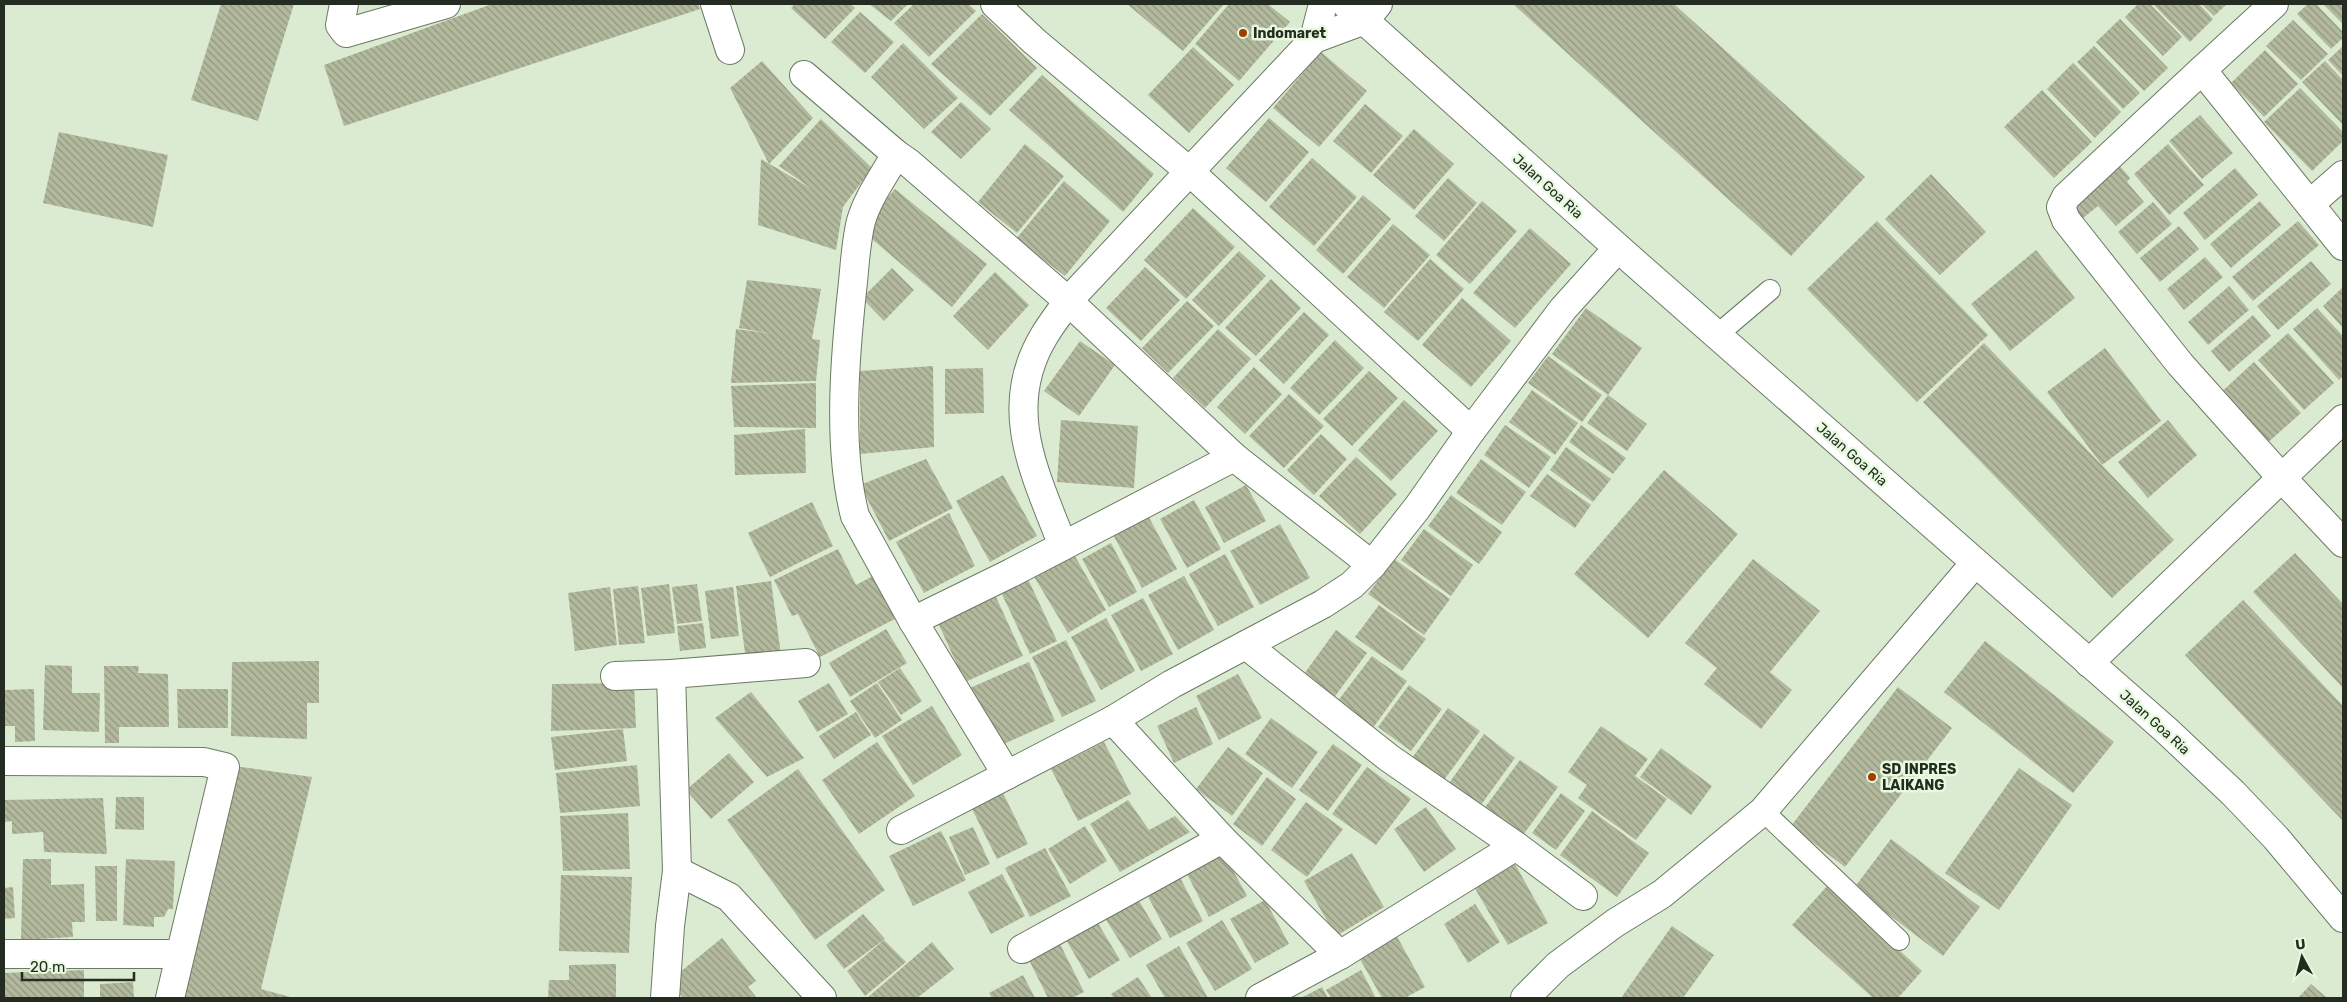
<svg xmlns="http://www.w3.org/2000/svg" width="2347" height="1002" viewBox="0 0 2347 1002" font-family="Rubik,sans-serif">
	<style>
		.building { fill: url(#building-back-hatch) }
		.lines { fill: none; stroke-linecap: round; stroke-linejoin: round }
		.lane-casing { stroke: #6b7a64; stroke-width: 22 }
		.street-casing { stroke: #6b7a64; stroke-width: 30 }
		.secondary-casing { stroke: #6b7a64; stroke-width: 30 }
		.lane { stroke: #fff; stroke-width: 20 }
		.street { stroke: #fff; stroke-width: 28 }
		.secondary { stroke: #fff; stroke-width: 28 }
		.poi-dot { fill: #a13f01; stroke: #e7f9df; stroke-width: 2 }
		.labels { text-anchor: middle; stroke-width: 5; stroke-linejoin: round; paint-order: stroke }
		.poi-label { font-size: 14px; font-weight: bold; fill: #242b21; stroke: #e7f9df; text-anchor: start }
		.street-label { font-size: 14px; fill: #242b21; stroke: #e7f9df }
	</style>
	<defs>
		<pattern id="building-back-hatch" width="6" height="6" patternUnits="userSpaceOnUse" patternTransform="scale(1.25)"><rect width="6" height="6" fill="#b3b99d"/><path d="M-1 5l2 2M0 0l6 6M5-1l2 2" fill="none" stroke="#919780"/></pattern>
	</defs>
	<rect width="100%" height="100%" fill="#daebd2"/>
	<!-- building -->
	<g class="building">
		<polygon points="221,4 294,4 258,121 191,100"/>
		<polygon points="492,4 698,4 700,9 344,126 324,65"/>
		<polygon points="795,4 850,4 855,8 825,39 791,8"/>
		<polygon points="869,4 908,4 891,21"/>
		<polygon points="914,4 968,4 976,11 929,57 894,23"/>
		<polygon points="1127,4 1224,4 1183,51"/>
		<polygon points="1229,4 1268,4 1290,22 1239,81 1195,44"/>
		<polygon points="1513,4 1674,4 1865,177 1791,256"/>
		<polygon points="2138,4 2150,4 2182,37 2163,56 2125,17"/>
		<polygon points="2153,4 2199,4 2213,19 2190,42"/>
		<polygon points="2202,4 2227,4 2214,16"/>
		<polygon points="2308,4 2316,4 2343,32 2343,38 2331,49 2297,14"/>
		<polygon points="2323,4 2343,4 2343,24"/>
		<polygon points="860,12 894,42 865,73 831,42"/>
		<polygon points="982,14 1037,68 990,116 931,64"/>
		<polygon points="2120,19 2168,68 2144,91 2096,42"/>
		<polygon points="2293,20 2328,54 2301,80 2266,46"/>
		<polygon points="903,43 958,98 924,129 871,77"/>
		<polygon points="2094,46 2140,93 2123,109 2077,62"/>
		<polygon points="2343,46 2343,76 2328,60"/>
		<polygon points="1193,47 1234,85 1189,133 1148,95"/>
		<polygon points="2265,50 2298,84 2264,117 2231,83"/>
		<polygon points="1321,52 1367,91 1319,147 1273,108"/>
		<polygon points="762,61 813,118 769,164 730,88"/>
		<polygon points="2325,61 2343,80 2343,125 2302,82"/>
		<polygon points="2073,63 2121,112 2095,138 2047,89"/>
		<polygon points="1042,75 1154,174 1123,212 1009,110"/>
		<polygon points="2300,88 2343,132 2343,141 2312,171 2264,122"/>
		<polygon points="2042,90 2092,142 2054,178 2004,127"/>
		<polygon points="961,102 991,129 961,159 931,132"/>
		<polygon points="1365,104 1403,136 1371,173 1333,141"/>
		<polygon points="2200,115 2233,153 2202,179 2169,141"/>
		<polygon points="1269,118 1309,152 1266,202 1226,168"/>
		<polygon points="821,119 872,168 843,207 836,250 758,225 761,159 812,189 779,166"/>
		<polygon points="1414,129 1454,164 1414,210 1373,175"/>
		<polygon points="59,132 168,155 153,227 43,203"/>
		<polygon points="1025,144 1064,176 1017,233 978,202"/>
		<polygon points="2168,144 2204,185 2169,215 2134,174"/>
		<polygon points="1312,158 1357,197 1314,246 1269,207"/>
		<polygon points="2118,164 2130,178 2127,182 2144,202 2116,226 2098,206 2083,218 2071,204"/>
		<polygon points="2235,168 2258,195 2205,240 2183,213"/>
		<polygon points="1931,174 1986,232 1940,275 1885,219"/>
		<polygon points="1448,178 1477,203 1444,241 1415,216"/>
		<polygon points="1064,181 1110,221 1065,276 1016,239"/>
		<polygon points="895,189 987,264 952,307 860,229"/>
		<polygon points="1363,195 1391,219 1343,274 1316,250"/>
		<polygon points="1482,201 1517,231 1470,284 1436,255"/>
		<polygon points="2260,201 2281,225 2231,268 2210,244"/>
		<polygon points="2153,202 2172,224 2137,254 2118,232"/>
		<polygon points="1193,208 1235,247 1186,299 1144,260"/>
		<polygon points="1877,221 1988,335 1917,402 1807,289"/>
		<polygon points="2298,221 2319,245 2253,301 2232,277"/>
		<polygon points="1393,224 1430,255 1384,308 1347,277"/>
		<polygon points="2179,226 2199,249 2160,282 2140,258"/>
		<polygon points="1530,228 1571,264 1515,328 1473,293"/>
		<polygon points="2036,250 2075,298 2010,351 1971,304"/>
		<polygon points="1239,251 1266,276 1219,326 1192,300"/>
		<polygon points="2205,257 2223,277 2184,310 2167,289"/>
		<polygon points="1430,259 1464,289 1418,341 1384,312"/>
		<polygon points="2311,261 2331,284 2278,330 2257,306"/>
		<polygon points="1145,267 1180,300 1141,341 1106,308"/>
		<polygon points="892,268 914,290 884,321 862,298"/>
		<polygon points="995,272 1029,305 988,350 953,316"/>
		<polygon points="1271,279 1301,308 1256,356 1225,328"/>
		<polygon points="747,280 821,289 812,339 820,340 816,381 731,383 736,329 773,334 739,328"/>
		<polygon points="2229,286 2249,310 2208,345 2188,322"/>
		<polygon points="2343,287 2343,328 2323,306"/>
		<polygon points="1462,298 1511,341 1471,387 1422,345"/>
		<polygon points="1187,301 1214,326 1168,373 1142,348"/>
		<polygon points="1586,308 1642,348 1608,395 1552,354"/>
		<polygon points="2317,308 2343,336 2343,376 2339,380 2293,329"/>
		<polygon points="1304,312 1329,335 1284,384 1259,360"/>
		<polygon points="2253,315 2271,336 2229,372 2211,351"/>
		<polygon points="1218,329 1251,359 1205,408 1173,378"/>
		<polygon points="2288,333 2334,383 2304,410 2258,360"/>
		<polygon points="1335,340 1364,368 1319,415 1290,388"/>
		<polygon points="1080,341 1115,365 1079,416 1044,391"/>
		<polygon points="1984,343 2174,540 2112,598 1923,402"/>
		<polygon points="2105,348 2161,421 2102,465 2047,392"/>
		<polygon points="1548,356 1602,395 1582,422 1528,383"/>
		<polygon points="2254,362 2301,413 2264,446 2217,396"/>
		<polygon points="933,366 934,447 860,454 860,371"/>
		<polygon points="1254,367 1282,394 1245,434 1217,407"/>
		<polygon points="983,368 984,413 945,414 945,369"/>
		<polygon points="1369,371 1398,398 1352,446 1323,419"/>
		<polygon points="816,383 816,428 734,427 731,386"/>
		<polygon points="1532,390 1578,423 1555,455 1509,422"/>
		<polygon points="1289,394 1324,426 1284,468 1249,436"/>
		<polygon points="1608,395 1647,424 1627,451 1587,423"/>
		<polygon points="1404,400 1438,431 1391,481 1358,450"/>
		<polygon points="1061,420 1138,426 1134,488 1057,482"/>
		<polygon points="2168,420 2197,455 2148,498 2118,462"/>
		<polygon points="1505,425 1551,457 1529,488 1484,455"/>
		<polygon points="1581,425 1626,458 1613,474 1569,442"/>
		<polygon points="805,429 806,473 735,475 734,435"/>
		<polygon points="1321,434 1347,459 1314,495 1287,470"/>
		<polygon points="1566,447 1611,479 1593,502 1550,470"/>
		<polygon points="1356,457 1397,494 1360,534 1319,496"/>
		<polygon points="926,459 953,508 889,541 860,485"/>
		<polygon points="1481,459 1526,492 1502,525 1456,493"/>
		<polygon points="1664,470 1738,534 1648,638 1574,574"/>
		<polygon points="1547,474 1591,505 1575,528 1530,496"/>
		<polygon points="1003,475 1037,536 990,562 956,501"/>
		<polygon points="1246,485 1266,521 1224,543 1205,507"/>
		<polygon points="1451,495 1502,532 1479,564 1428,526"/>
		<polygon points="1194,500 1221,549 1187,568 1160,519"/>
		<polygon points="812,502 833,546 770,577 748,533"/>
		<polygon points="1146,512 1177,569 1142,588 1111,531"/>
		<polygon points="949,513 975,566 924,593 896,542"/>
		<polygon points="1280,524 1310,578 1260,605 1230,551"/>
		<polygon points="1424,529 1473,565 1451,596 1401,560"/>
		<polygon points="1111,543 1137,592 1109,607 1082,559"/>
		<polygon points="838,549 856,585 873,576 895,619 820,657 798,614 792,616 774,580"/>
		<polygon points="1072,551 1106,610 1068,633 1033,575"/>
		<polygon points="2295,553 2343,604 2343,688 2253,592"/>
		<polygon points="1225,554 1254,607 1218,626 1189,574"/>
		<polygon points="1394,559 1450,599 1424,635 1368,594"/>
		<polygon points="1753,559 1820,611 1770,672 1792,690 1761,729 1704,684 1717,668 1685,643"/>
		<polygon points="1184,576 1214,630 1178,650 1148,595"/>
		<polygon points="1028,579 1057,641 1030,654 1001,592"/>
		<polygon points="771,581 781,655 746,660 736,586"/>
		<polygon points="669,584 675,633 647,636 641,588"/>
		<polygon points="697,584 702,621 677,624 672,587"/>
		<polygon points="638,586 645,643 619,645 613,589"/>
		<polygon points="610,587 617,645 575,651 568,593"/>
		<polygon points="733,587 739,636 711,639 705,591"/>
		<polygon points="996,597 1023,656 965,682 938,623"/>
		<polygon points="1143,598 1173,654 1141,671 1111,615"/>
		<polygon points="2243,600 2343,706 2343,821 2185,655"/>
		<polygon points="1379,605 1426,639 1402,671 1355,637"/>
		<polygon points="1106,618 1135,671 1101,690 1071,637"/>
		<polygon points="703,623 706,648 680,651 677,626"/>
		<polygon points="886,629 907,663 850,697 829,663"/>
		<polygon points="1336,630 1367,653 1330,703 1299,681"/>
		<polygon points="1066,640 1096,701 1062,717 1032,657"/>
		<polygon points="1985,641 2114,742 2073,793 1944,692"/>
		<polygon points="1372,656 1407,681 1370,732 1334,706"/>
		<polygon points="319,661 319,703 307,703 307,739 231,736 232,662"/>
		<polygon points="1029,662 1055,721 997,747 970,688"/>
		<polygon points="45,665 72,666 72,693 100,693 99,732 43,730"/>
		<polygon points="104,666 139,666 138,673 168,674 169,727 119,727 119,743 105,743"/>
		<polygon points="900,668 922,701 901,715 878,682"/>
		<polygon points="1238,674 1262,718 1219,740 1196,696"/>
		<polygon points="634,683 636,728 551,731 552,684"/>
		<polygon points="829,683 848,714 817,732 798,701"/>
		<polygon points="877,683 902,720 875,738 850,701"/>
		<polygon points="1409,685 1442,709 1411,751 1378,727"/>
		<polygon points="1898,687 1952,728 1845,867 1791,826"/>
		<polygon points="34,689 35,741 15,742 15,726 4,726 4,690"/>
		<polygon points="177,689 228,689 228,728 178,728"/>
		<polygon points="751,692 804,758 767,777 715,718"/>
		<polygon points="932,706 962,755 913,785 882,736"/>
		<polygon points="1196,707 1213,744 1174,763 1157,726"/>
		<polygon points="1448,708 1480,731 1444,780 1412,758"/>
		<polygon points="856,712 871,735 834,759 819,736"/>
		<polygon points="1271,718 1318,752 1292,788 1245,754"/>
		<polygon points="1601,726 1648,759 1635,776 1667,799 1636,840 1578,798 1587,785 1568,772"/>
		<polygon points="623,729 627,761 555,770 551,737"/>
		<polygon points="1484,734 1515,758 1478,809 1447,786"/>
		<polygon points="877,742 915,796 859,834 822,780"/>
		<polygon points="1104,742 1131,794 1078,821 1051,769"/>
		<polygon points="1333,744 1362,765 1328,811 1299,790"/>
		<polygon points="1228,747 1263,773 1232,816 1196,789"/>
		<polygon points="1661,748 1712,786 1691,815 1640,777"/>
		<polygon points="729,753 754,782 711,819 686,790"/>
		<polygon points="1520,760 1558,787 1521,838 1483,810"/>
		<polygon points="637,765 640,806 560,813 556,773"/>
		<polygon points="234,766 312,777 261,989 294,998 175,998"/>
		<polygon points="1367,767 1411,799 1376,845 1332,814"/>
		<polygon points="2019,768 2072,805 1999,910 1945,873"/>
		<polygon points="798,769 885,890 815,940 727,820"/>
		<polygon points="1267,777 1296,799 1262,846 1233,824"/>
		<polygon points="1003,793 1028,844 997,859 972,809"/>
		<polygon points="1561,793 1585,811 1556,850 1532,833"/>
		<polygon points="116,797 144,797 144,830 115,829"/>
		<polygon points="103,798 107,854 44,852 43,832 12,834 12,821 4,822 4,800"/>
		<polygon points="1128,800 1149,830 1175,816 1190,832 1120,872 1090,824"/>
		<polygon points="1306,802 1343,829 1307,877 1271,850"/>
		<polygon points="1426,807 1456,849 1424,872 1394,829"/>
		<polygon points="1592,811 1649,853 1617,897 1560,855"/>
		<polygon points="628,813 630,869 563,871 560,816"/>
		<polygon points="1085,826 1107,861 1070,884 1048,849"/>
		<polygon points="973,827 990,864 965,875 949,837"/>
		<polygon points="941,831 966,880 913,906 889,856"/>
		<polygon points="1891,839 1980,907 1943,956 1854,888"/>
		<polygon points="1045,848 1071,896 1030,917 1005,868"/>
		<polygon points="1223,852 1247,896 1209,917 1186,872"/>
		<polygon points="1352,853 1384,907 1336,936 1304,881"/>
		<polygon points="1511,857 1548,923 1508,945 1470,880"/>
		<polygon points="23,859 51,859 51,885 84,884 85,922 72,922 73,937 21,940"/>
		<polygon points="126,859 175,861 173,909 168,909 164,917 154,917 154,927 123,925"/>
		<polygon points="95,866 117,866 117,921 96,921"/>
		<polygon points="1002,874 1025,916 991,934 968,892"/>
		<polygon points="1178,874 1203,921 1170,938 1145,891"/>
		<polygon points="561,875 632,877 629,953 559,951"/>
		<polygon points="1828,885 1922,971 1898,998 1873,998 1792,925"/>
		<polygon points="13,887 15,918 4,919 4,888"/>
		<polygon points="1138,899 1162,939 1130,958 1105,918"/>
		<polygon points="1265,900 1289,944 1255,963 1230,919"/>
		<polygon points="1475,904 1500,942 1468,963 1444,924"/>
		<polygon points="863,914 885,939 844,969 826,945"/>
		<polygon points="1096,920 1120,960 1089,979 1065,938"/>
		<polygon points="1222,920 1252,969 1215,991 1186,943"/>
		<polygon points="1672,926 1714,955 1683,998 1621,998"/>
		<polygon points="1395,933 1425,987 1405,998 1382,998 1357,954"/>
		<polygon points="722,938 756,981 748,987 757,998 683,998 669,981"/>
		<polygon points="884,940 906,962 865,996 847,971"/>
		<polygon points="932,942 954,969 917,998 867,998"/>
		<polygon points="1059,942 1084,992 1072,998 1048,998 1028,958"/>
		<polygon points="1179,946 1208,998 1165,998 1146,965"/>
		<polygon points="616,964 616,998 548,998 549,980 569,980 569,965"/>
		<polygon points="84,970 84,998 4,998 4,973"/>
		<polygon points="1361,970 1376,998 1331,998 1326,990"/>
		<polygon points="1023,975 1035,998 992,998 989,993"/>
		<polygon points="1138,977 1152,998 1114,998 1111,994"/>
		<polygon points="133,982 134,998 100,998 100,984"/>
		<polygon points="2311,984 2327,998 2298,998"/>
		<polygon points="1322,987 1328,998 1301,998"/>
	</g>
	<g class="lines">
		<defs>
			<g id="lane">
				<polyline points="1717,335 1770,290"/>
				<polyline points="1763,811 1899,940"/>
			</g>
			<g id="street">
				<polyline points="344,4 340,25 346,33 446,4"/>
				<polyline points="715,4 730,50"/>
				<polyline points="995,4 1034,41 1189,171 1471,431"/>
				<polyline points="2274,4 2202,70 2343,246"/>
				<polyline points="1314,39 1323,4"/>
				<polyline points="2202,70 2066,197 2061,207 2066,220 2180,364 2281,477 2343,543"/>
				<polyline points="804,75 896,154"/>
				<polyline points="2310,204 2343,175"/>
				<path d="M1063,546c-27,-71 -63,-137 -19,-210 7,-12 16,-23 24,-35l166,156"/>
				<polyline points="913,621 1011,573 1234,457 1372,565"/>
				<polyline points="1246,645 1389,758 1516,846 1583,896"/>
				<polyline points="2089,663 2343,419"/>
				<polyline points="615,676 671,674 806,663"/>
				<polyline points="1113,720 1222,839 1340,955"/>
				<polyline points="4,761 204,762 225,767 170,998"/>
				<path d="M1007,775l-94,-154 -58,-105c-18,-70 -10,-162 -2,-234 2,-20 3,-41 8,-61 7,-24 23,-45 35,-67l13,9 159,138 246,-262 51,-19 13,-16"/>
				<polyline points="901,830 1113,720 1172,684 1323,604 1352,585 1372,565 1417,508 1471,431 1563,309 1618,248"/>
				<polyline points="677,871 729,897 822,998"/>
				<polyline points="1022,949 1222,839"/>
				<polyline points="4,954 179,954"/>
				<polyline points="665,998 670,926 677,871 671,674"/>
				<polyline points="1260,998 1340,955 1516,846"/>
				<polyline points="1525,998 1558,965 1615,923 1662,894 1763,811 1975,563"/>
			</g>
			<polyline id="secondary" points="1346,4 1618,248 2166,730 2233,793 2276,838 2343,918"/>
		</defs>
		<!-- lane casing -->
		<use href="#lane" class="lane-casing"/>
		<!-- street casing -->
		<use href="#street" class="street-casing"/>
		<!-- secondary casing -->
		<use href="#secondary" class="secondary-casing"/>
		<!-- lane -->
		<use href="#lane" class="lane"/>
		<!-- street -->
		<use href="#street" class="street"/>
		<!-- secondary -->
		<use href="#secondary" class="secondary"/>
	</g>
	<!-- markers -->
	<g class="poi-dot">
		<circle cx="1243" cy="33" r="5"/>
		<circle cx="1872" cy="777" r="5"/>
	</g>
	<g class="labels">
		<!-- poi labels -->
		<g class="poi-label">
			<text x="1253" y="38">Indomaret</text>
			<text x="1882" y="774">SD INPRES<tspan x="1882" dy="16">LAIKANG</tspan></text>
		</g>
		<!-- street labels -->
		<g class="street-label">
			<text transform="translate(1548 186) rotate(42)" y="5">Jalan Goa Ria</text>
			<text transform="translate(1852 454) rotate(41)" y="5">Jalan Goa Ria</text>
			<text transform="translate(2155 722) rotate(42)" y="5">Jalan Goa Ria</text>
		</g>
	</g>
	<!-- border -->
	<rect width="2347" height="1002" fill="none" stroke="#242b21" stroke-width="10"/>
	<!-- north arrow -->
	<g transform="translate(2302 957) rotate(353)" stroke="#e7f9df" stroke-width="4" paint-order="stroke">
	<path d="M0-4L9 19L0 12L-9 19Z" fill="#242b21"/>
	<text y="-8" font-size="14" font-weight="bold" text-anchor="middle" fill="#242b21">U</text>
	</g>
	<!-- scale -->
	<path d="M22 972v8h112v-8" fill="none" stroke="#242b21" stroke-width="2.5"/>
	<text x="30" y="972" font-size="15" fill="#242b21" stroke="#e7f9df" stroke-width="4" paint-order="stroke">20 m</text>
</svg>
